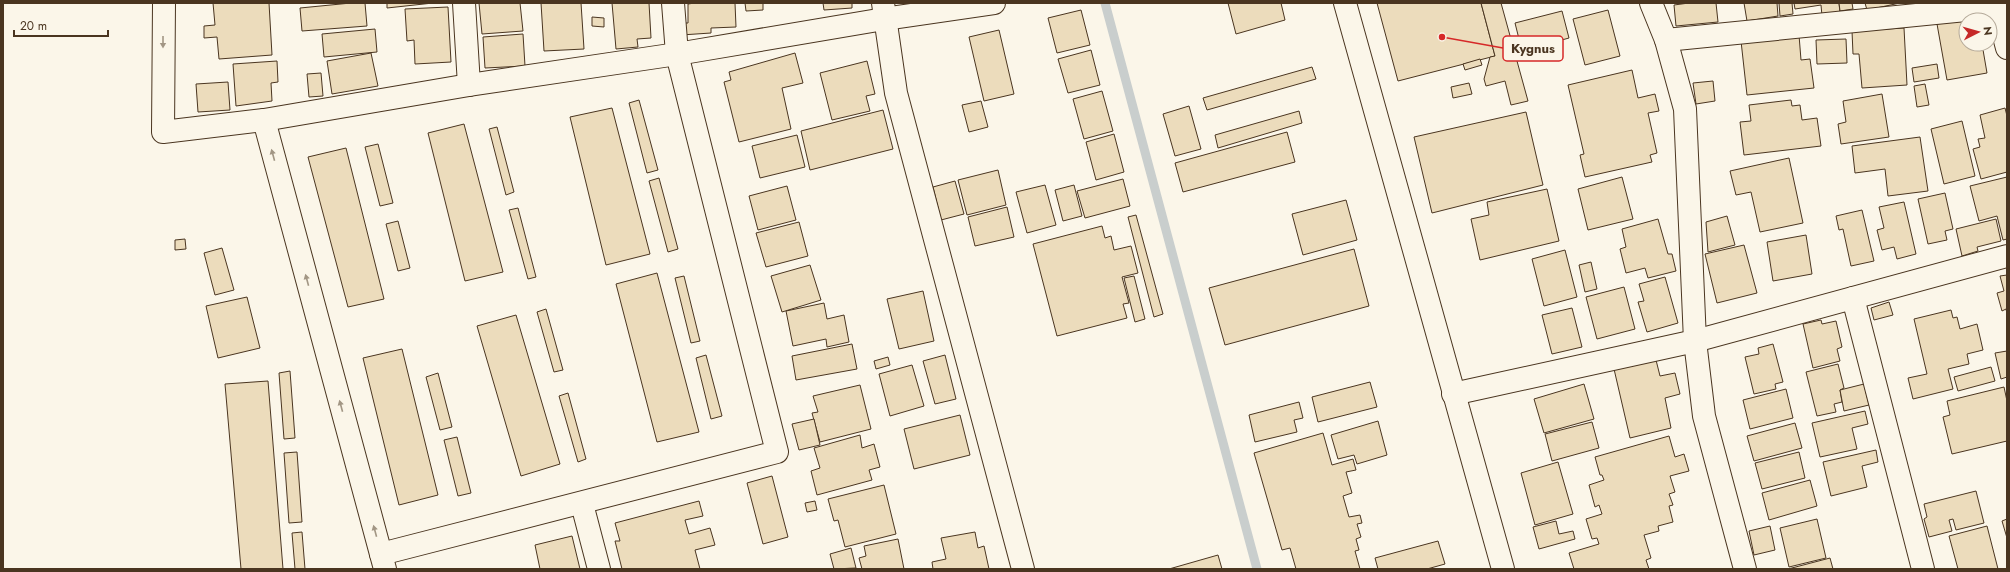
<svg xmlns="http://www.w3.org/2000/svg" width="2010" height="572" viewBox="0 0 2010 572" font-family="Jost,sans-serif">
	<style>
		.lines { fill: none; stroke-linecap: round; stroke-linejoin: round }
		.stream { stroke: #c9cecd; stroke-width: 9 }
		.building { fill: #ecdcbc; stroke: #4a3520 }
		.minor-casing { stroke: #4a3520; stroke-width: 24 }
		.tertiary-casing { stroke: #4a3520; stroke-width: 24 }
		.minor { stroke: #fbf6e9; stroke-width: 22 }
		.tertiary { stroke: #fbf6e9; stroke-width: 22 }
		.oneway { fill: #a29684 }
		.leader { fill: none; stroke: #d62828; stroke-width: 1.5 }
		.callout-dot { fill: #d62828; stroke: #fbf6e9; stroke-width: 1.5 }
		.callout { fill: #fbf6e9; stroke: #d62828; stroke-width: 1.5 }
		.callout-label { font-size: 13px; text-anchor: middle; font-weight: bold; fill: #4a3520 }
	</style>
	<rect width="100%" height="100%" fill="#fbf6e9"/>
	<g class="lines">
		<!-- stream -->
		<polyline class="stream" points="1105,3 1257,569"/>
	</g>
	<!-- building -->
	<g class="building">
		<polygon points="213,3 269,3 272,55 219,59 217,37 204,38 204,26 215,25"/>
		<polygon points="351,3 365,3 367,26 302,31 300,8"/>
		<polygon points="387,3 433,3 387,8"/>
		<polygon points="479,3 520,3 523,31 482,34"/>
		<polygon points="541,3 581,3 584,49 544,51"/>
		<polygon points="612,3 649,3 651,38 637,39 638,47 616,49"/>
		<polygon points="695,3 735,3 736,27 711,28 711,33 681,35 681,23 688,23 688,4"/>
		<polygon points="745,3 763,3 763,10 746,11"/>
		<polygon points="823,3 852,3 852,8 824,10"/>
		<polygon points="1228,3 1281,3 1285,20 1236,34"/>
		<polygon points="1377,3 1481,3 1495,56 1398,81"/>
		<polygon points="1481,3 1501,3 1528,101 1511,105 1505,81 1486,86 1484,79 1490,57 1495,56"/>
		<polygon points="1689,3 1716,3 1718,22 1676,26 1674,5"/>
		<polygon points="1744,3 1777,3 1778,16 1747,21"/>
		<polygon points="1779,3 1792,3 1793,14 1780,16"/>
		<polygon points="1794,3 1839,3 1840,13 1822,16 1821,5 1795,9"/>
		<polygon points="1839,3 1852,3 1853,9 1840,11"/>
		<polygon points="1865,3 1900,3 1867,10"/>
		<polygon points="448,7 451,62 415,64 414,40 407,41 405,9"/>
		<polygon points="1081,10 1090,45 1057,53 1048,18"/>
		<polygon points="1608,10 1620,56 1585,65 1573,19"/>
		<polygon points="1562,11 1569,38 1522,51 1515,23"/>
		<polygon points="592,17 604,18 604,27 592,26"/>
		<polygon points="1978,17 1978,20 1966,20 1966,44 1982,44 1987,73 1947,80 1937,24"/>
		<polygon points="1904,28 1907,85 1862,88 1859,54 1853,54 1852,31"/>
		<polygon points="375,29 377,52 324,57 322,34"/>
		<polygon points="999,30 1014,94 984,101 969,37"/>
		<polygon points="523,34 525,66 485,68 483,37"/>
		<polygon points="1799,35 1801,60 1810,59 1814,88 1747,95 1741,41"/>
		<polygon points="1846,39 1847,63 1817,64 1816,40"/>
		<polygon points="1091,50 1100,85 1068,93 1058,59"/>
		<polygon points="371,53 378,86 332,94 327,61"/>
		<polygon points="795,53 803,83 782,88 791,129 739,142 724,82 731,80 729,72"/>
		<polygon points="1480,59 1482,65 1465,70 1463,64"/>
		<polygon points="277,61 278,82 271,83 272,101 236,106 233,64"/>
		<polygon points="867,61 875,94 866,96 870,111 832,120 820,73"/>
		<polygon points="1937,64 1939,78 1914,82 1912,68"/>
		<polygon points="1312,67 1316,79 1207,110 1203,98"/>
		<polygon points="1632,70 1638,98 1655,94 1659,111 1648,113 1657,153 1650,155 1652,162 1585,177 1580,155 1584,154 1568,85"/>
		<polygon points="321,73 323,96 309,97 307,74"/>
		<polygon points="1713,81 1715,101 1696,104 1693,83"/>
		<polygon points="228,82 230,110 198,112 196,84"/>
		<polygon points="1469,83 1472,94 1453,98 1451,87"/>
		<polygon points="1925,84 1929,105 1917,107 1914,86"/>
		<polygon points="1102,91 1113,131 1084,139 1073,99"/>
		<polygon points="1882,94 1889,137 1841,144 1838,124 1846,122 1843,101"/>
		<polygon points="639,100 658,170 647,173 629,103"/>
		<polygon points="1791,100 1792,106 1800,105 1802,120 1817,118 1821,146 1744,155 1740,122 1751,121 1749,105"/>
		<polygon points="981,101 988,127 969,132 962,105"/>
		<polygon points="1189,106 1201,149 1175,156 1163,114"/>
		<polygon points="612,108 650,254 606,265 570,117"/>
		<polygon points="2005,108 2007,116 2007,172 1981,179 1973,149 1980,147 1978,139 1985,138 1980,115"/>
		<polygon points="883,110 893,149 810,170 801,131"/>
		<polygon points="1299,111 1302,123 1218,148 1215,135"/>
		<polygon points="1526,112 1543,185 1432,213 1414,137"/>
		<polygon points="1962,121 1975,176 1944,184 1931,129"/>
		<polygon points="464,124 503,272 465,281 428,133"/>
		<polygon points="497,127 514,192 506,195 489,129"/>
		<polygon points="1287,132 1295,162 1183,192 1175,163"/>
		<polygon points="1114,134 1124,172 1096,180 1086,142"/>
		<polygon points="797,135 805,167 760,178 752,146"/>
		<polygon points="1920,137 1928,191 1888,196 1885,169 1855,173 1852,146"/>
		<polygon points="378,144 393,203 380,206 365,147"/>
		<polygon points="346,148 384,299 348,307 308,157"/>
		<polygon points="1789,158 1803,223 1760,232 1751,192 1736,195 1730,171"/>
		<polygon points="998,170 1006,205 967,215 958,180"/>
		<polygon points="1622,177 1633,219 1588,230 1578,189"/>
		<polygon points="2007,177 2007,239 2003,240 1997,216 1979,221 1970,186"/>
		<polygon points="659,178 678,249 668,252 649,181"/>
		<polygon points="1123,179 1130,206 1085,218 1077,191"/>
		<polygon points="955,181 964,214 941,220 933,187"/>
		<polygon points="1045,185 1056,225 1027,233 1016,192"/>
		<polygon points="1074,185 1082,216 1063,221 1055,190"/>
		<polygon points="787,186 796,220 758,230 749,196"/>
		<polygon points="1547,189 1559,241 1480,260 1471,219 1489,215 1487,202"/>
		<polygon points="1945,193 1953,229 1945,231 1947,240 1928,244 1918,199"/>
		<polygon points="1346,200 1357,240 1303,255 1292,214"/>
		<polygon points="1904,202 1916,254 1897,259 1894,247 1882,250 1877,230 1884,228 1879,207"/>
		<polygon points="1007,207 1014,237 975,246 968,217"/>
		<polygon points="518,208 536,277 528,279 509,210"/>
		<polygon points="1862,210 1874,261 1851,266 1843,229 1839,230 1836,216"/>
		<polygon points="1136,215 1163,314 1154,317 1128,217"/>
		<polygon points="1727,216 1735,245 1708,252 1706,222"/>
		<polygon points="1658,219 1668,254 1672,254 1676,271 1648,278 1645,268 1626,273 1620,249 1626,247 1622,229"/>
		<polygon points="1996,219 2001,241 1977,247 1978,251 1962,256 1956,229"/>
		<polygon points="398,221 410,268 398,271 386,224"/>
		<polygon points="799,222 808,256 766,267 756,233"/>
		<polygon points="1102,226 1105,238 1111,236 1114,250 1131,246 1138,273 1122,277 1129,303 1123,304 1127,318 1057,336 1033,244"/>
		<polygon points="1806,235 1812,274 1773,281 1767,242"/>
		<polygon points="185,239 186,249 175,250 175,240"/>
		<polygon points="1744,245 1757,293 1717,303 1705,254"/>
		<polygon points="222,248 234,290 215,295 204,253"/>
		<polygon points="1354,249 1369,306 1225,345 1209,288"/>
		<polygon points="1565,250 1577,297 1544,306 1532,259"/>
		<polygon points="1591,262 1597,289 1585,292 1579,265"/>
		<polygon points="810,265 821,300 782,312 771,276"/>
		<polygon points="657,273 699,432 657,442 616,284"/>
		<polygon points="2007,275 2007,314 2006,309 2002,311 1997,293 2004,291 2000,276"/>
		<polygon points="684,276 700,341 691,343 675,278"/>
		<polygon points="1134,276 1145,319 1135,322 1124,278"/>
		<polygon points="1665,277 1678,323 1647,332 1638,302 1644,301 1639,284"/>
		<polygon points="1624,287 1635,329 1597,339 1586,297"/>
		<polygon points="923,291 934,341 899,349 887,299"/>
		<polygon points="247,297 260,348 218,358 206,306"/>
		<polygon points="1889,302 1893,315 1874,320 1871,308"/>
		<polygon points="824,303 827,319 844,315 849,342 827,347 826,339 793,346 786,311"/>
		<polygon points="1572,308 1582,347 1552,354 1542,315"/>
		<polygon points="546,309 563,370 554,372 537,312"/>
		<polygon points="1951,310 1953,318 1957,317 1960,329 1977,324 1983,350 1967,354 1969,364 1948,369 1953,389 1913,399 1908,378 1927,374 1914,319"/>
		<polygon points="516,315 560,464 521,476 477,326"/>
		<polygon points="1821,320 1822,324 1836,321 1842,347 1837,349 1840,361 1813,368 1803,324"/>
		<polygon points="852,344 857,369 796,380 792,356"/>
		<polygon points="1773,344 1783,382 1775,384 1776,389 1754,394 1745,357 1759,354 1758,348"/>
		<polygon points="402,349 438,495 399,505 363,358"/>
		<polygon points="2007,351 2007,377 2001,379 1995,353"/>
		<polygon points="706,355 722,416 711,419 696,358"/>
		<polygon points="945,355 956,399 935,404 923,361"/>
		<polygon points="888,357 890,365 876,369 874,361"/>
		<polygon points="1656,360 1660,376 1675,373 1680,394 1665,398 1671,428 1630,438 1614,369"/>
		<polygon points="1838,364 1844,388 1840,390 1842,402 1834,404 1836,412 1817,416 1806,372"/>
		<polygon points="912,365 924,406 890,416 879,374"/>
		<polygon points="1991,367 1995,381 1958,391 1954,377"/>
		<polygon points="290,371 295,438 284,439 279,373"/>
		<polygon points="438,373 452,427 440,430 426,377"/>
		<polygon points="268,381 283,569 241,569 225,384"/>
		<polygon points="1370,382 1377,407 1318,422 1312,397"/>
		<polygon points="1584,384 1594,419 1544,433 1534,399"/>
		<polygon points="1864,384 1869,405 1844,411 1840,390"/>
		<polygon points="860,385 871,429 820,442 812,413 818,412 813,396"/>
		<polygon points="2004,387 2007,401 2007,441 1952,454 1943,417 1950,415 1947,401"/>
		<polygon points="1786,389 1793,418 1750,429 1743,400"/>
		<polygon points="568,393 586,459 578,462 559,396"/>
		<polygon points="1299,402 1303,418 1294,420 1297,432 1255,442 1249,415"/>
		<polygon points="1865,411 1868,424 1852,428 1857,449 1820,457 1812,423"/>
		<polygon points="960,415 970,455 914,469 904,429"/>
		<polygon points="814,419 820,445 799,450 792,424"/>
		<polygon points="1378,421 1387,455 1357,464 1354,455 1338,459 1331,435"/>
		<polygon points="1592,422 1599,448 1552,461 1545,434"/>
		<polygon points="1795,423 1802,448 1754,461 1747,436"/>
		<polygon points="1323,433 1332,465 1353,459 1356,470 1346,472 1352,493 1343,496 1349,517 1360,515 1362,523 1357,524 1361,537 1356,539 1359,550 1355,551 1360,569 1296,569 1290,548 1282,550 1254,453"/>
		<polygon points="860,435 862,448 874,444 880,467 869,470 872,480 817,495 811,471 820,468 814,448"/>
		<polygon points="1669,436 1675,457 1684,454 1689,471 1670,476 1675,492 1669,494 1673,505 1669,506 1673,522 1658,526 1659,531 1644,535 1651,558 1646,560 1649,569 1574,569 1569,553 1599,544 1597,538 1592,539 1586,519 1602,514 1599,505 1595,507 1589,485 1604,480 1602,475 1600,475 1595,457"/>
		<polygon points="457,437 471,493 458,496 444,440"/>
		<polygon points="1876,450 1878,462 1862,466 1867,487 1831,496 1823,462"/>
		<polygon points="297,452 302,522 289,523 284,453"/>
		<polygon points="1799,452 1805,478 1762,489 1755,463"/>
		<polygon points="1558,462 1573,514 1535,525 1521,473"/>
		<polygon points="772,476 788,537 763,544 747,483"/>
		<polygon points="1810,480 1817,506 1769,520 1762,493"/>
		<polygon points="884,485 896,534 845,547 838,520 834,521 828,499"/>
		<polygon points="1976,491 1984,523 1956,530 1953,519 1949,520 1952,531 1929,537 1924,519 1927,517 1924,504"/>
		<polygon points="699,501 703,516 685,520 689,534 710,528 715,545 695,550 700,569 622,569 615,541 620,541 615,523"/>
		<polygon points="815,501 817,510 807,512 805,503"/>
		<polygon points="1817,519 1826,558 1789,567 1780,528"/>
		<polygon points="2007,519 2007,538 2002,521"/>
		<polygon points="1556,521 1559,534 1573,531 1575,539 1539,549 1533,527"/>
		<polygon points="1770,526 1775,550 1754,555 1749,531"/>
		<polygon points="1987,526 1998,569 1958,569 1949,536"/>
		<polygon points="302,532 305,569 295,569 292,533"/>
		<polygon points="975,532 978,548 984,546 989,569 933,569 932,562 946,559 941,538"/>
		<polygon points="572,536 580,569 540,569 535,545"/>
		<polygon points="898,539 904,569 862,569 859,558 866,556 864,546"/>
		<polygon points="1438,541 1445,564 1427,569 1378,569 1375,558"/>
		<polygon points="851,548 856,568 834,569 830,554"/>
		<polygon points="1218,555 1222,569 1169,569"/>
		<polygon points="1830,558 1833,569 1788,569"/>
	</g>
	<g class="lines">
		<defs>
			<g id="minor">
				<polyline points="164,3 163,132 264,120 469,85 677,54 884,19 994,3"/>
				<polyline points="464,3 469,85"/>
				<polyline points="883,3 896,93 1023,569"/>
				<polyline points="1651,3 1666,40 1685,109 1695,341 1704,416 1745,569"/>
				<polyline points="1995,3 2007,48"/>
				<polyline points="1666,40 1996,7"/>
				<polyline points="264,120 385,569"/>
				<polyline points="1853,298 1923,569"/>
				<polyline points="1453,394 1695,341 2007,256"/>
				<polyline points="582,504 599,569"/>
				<polyline points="381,554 777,452 677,54 673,3"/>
			</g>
			<polyline id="tertiary" points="1345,3 1503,569"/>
		</defs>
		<!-- minor casing -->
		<use href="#minor" class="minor-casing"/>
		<!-- tertiary casing -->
		<use href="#tertiary" class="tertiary-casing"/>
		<!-- minor -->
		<use href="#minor" class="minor"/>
		<!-- tertiary -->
		<use href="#tertiary" class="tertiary"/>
	</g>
	<!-- one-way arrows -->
	<defs><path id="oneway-solid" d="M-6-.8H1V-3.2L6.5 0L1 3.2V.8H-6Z"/></defs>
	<g class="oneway">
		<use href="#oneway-solid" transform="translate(163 42) rotate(90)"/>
		<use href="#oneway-solid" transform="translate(273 155) rotate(-105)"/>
		<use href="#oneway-solid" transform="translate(307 280) rotate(-105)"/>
		<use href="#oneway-solid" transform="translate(341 406) rotate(-105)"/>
		<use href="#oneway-solid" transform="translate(375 531) rotate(-105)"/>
	</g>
	<!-- callouts -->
	<path class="leader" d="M1442 37L1503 48"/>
	<circle class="callout-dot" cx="1442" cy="37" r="4"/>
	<rect class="callout" x="1503" y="36" width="60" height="25" rx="4"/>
	<g class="callout-label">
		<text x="1533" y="53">Kygnus</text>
	</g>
	<!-- border -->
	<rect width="2010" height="572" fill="none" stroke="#4a3520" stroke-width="8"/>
	<!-- north arrow -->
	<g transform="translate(1978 32) rotate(84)"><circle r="19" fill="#fbf6e9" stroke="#b4a999"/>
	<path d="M0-3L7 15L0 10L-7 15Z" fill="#c62828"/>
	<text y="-6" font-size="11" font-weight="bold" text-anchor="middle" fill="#4a3520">N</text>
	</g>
	<!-- scale -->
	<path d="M14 30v6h94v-6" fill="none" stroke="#4a3520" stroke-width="2"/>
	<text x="20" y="30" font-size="12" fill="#4a3520" stroke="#fbf6e9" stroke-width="3" paint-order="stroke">20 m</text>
</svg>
